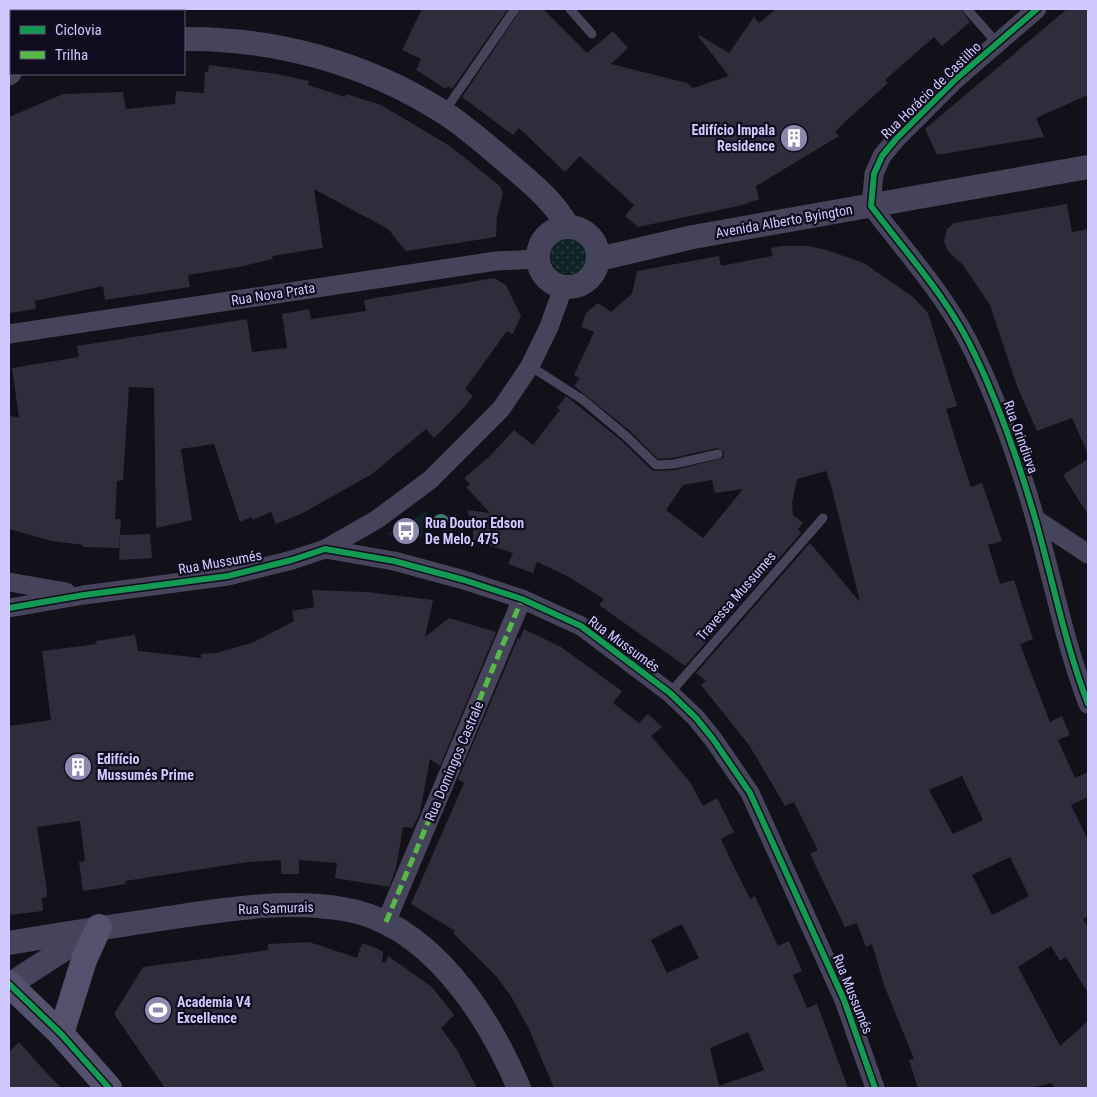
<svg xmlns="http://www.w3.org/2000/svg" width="1097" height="1097" viewBox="0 0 1097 1097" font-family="'Roboto Condensed',sans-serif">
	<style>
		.grass { fill: url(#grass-dots) }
		.park { fill: #0f2425 }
		.building { fill: #302c3c; fill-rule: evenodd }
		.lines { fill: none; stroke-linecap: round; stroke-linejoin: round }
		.service { stroke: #46445a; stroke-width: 9 }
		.minor { stroke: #46445a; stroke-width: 19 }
		.tertiary { stroke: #46445a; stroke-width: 24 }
		.secondary { stroke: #53516d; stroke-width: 26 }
		.quiet { stroke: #58b947; stroke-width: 5; stroke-dasharray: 10 5; stroke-linecap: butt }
		.cycleway-casing { stroke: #0f0c1d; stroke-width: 9 }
		.cycleway { stroke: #139951; stroke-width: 6 }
		.tree { fill: #388074 }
		.labels { text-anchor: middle; stroke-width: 4.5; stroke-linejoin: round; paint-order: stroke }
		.street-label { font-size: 14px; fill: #d0c9fe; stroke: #0f0c1d }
		.poi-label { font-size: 14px; font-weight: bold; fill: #d0c9fe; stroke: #0f0c1d; text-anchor: start }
	</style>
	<defs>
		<pattern id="grass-dots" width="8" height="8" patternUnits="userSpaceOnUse" patternTransform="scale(1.25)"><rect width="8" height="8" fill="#0f2425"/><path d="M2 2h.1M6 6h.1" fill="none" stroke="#314246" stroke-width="1.8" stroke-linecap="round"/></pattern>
	</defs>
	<rect width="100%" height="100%" fill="#121019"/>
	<!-- grass -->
	<circle class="grass" cx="569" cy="256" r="18"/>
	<!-- park -->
	<polygon class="park" points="427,511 422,537 385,535"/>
	<!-- building -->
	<g class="building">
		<polygon points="422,9 508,9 452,89 448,86 446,89 416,70 421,59 402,50"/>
		<polygon points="521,9 543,9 587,53 613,31 628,48 611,64 687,83 693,88 729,76 698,36 699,35 729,53 754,17 759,23 776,9 961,9 970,22 942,46 934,37 885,80 888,83 845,122 835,132 839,136 756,186 759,199 743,205 638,227 625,216 634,205 580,156 565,172 519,128 513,135 462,97"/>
		<polygon points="1067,9 1088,9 1088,95 1036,118 1044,137 937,155 925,129"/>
		<polygon points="209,65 277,74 309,81 308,85 345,97 346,94 381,105 450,146 500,186 503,193 497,217 496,237 406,251 388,229 314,189 323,248 272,256 273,259 239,267 188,275 190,287 105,300 103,286 35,301 36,309 9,313 9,117 63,94 123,92 126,109 175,104 176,91 204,93 205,71 208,72"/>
		<polygon points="1067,204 1072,232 1088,229 1088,454 1072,418 1037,431 1017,386 990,305 963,265 948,251 944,241 947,229 954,223"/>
		<path d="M781,246h27l18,4 38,13 49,34 15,16 29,93 -11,3 12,39 13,39 11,-4 20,58 -14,4 12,39 14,-4 19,59 -13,5 30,78 12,-6 8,19 -12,5 17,38 13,-6v25l-17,8 17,35v76l-5,3 5,9v65l-22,-36 -6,4 -9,-15 -33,21 42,79 28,-25v67h-34l-2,-5 -22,5h-112l-9,-28 5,-1 -30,-74 -12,-41 -6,3 -9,-24 -12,4 -35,-73 8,-4 -24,-48 -9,4 -36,-61 -48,-60 5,-4 -10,-8 114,-130 50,59 -28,-113 -6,-18 -29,8 -5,24 1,12 10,8 -5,6 3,4 -116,133 -86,-61 5,-6 -37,-23 -30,-14 -4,11 -25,-9 5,-11 -40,-13v-15l-6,-15 23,3 -24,-26 4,-3 -6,-6 26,-22 24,-26 19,15 27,-35 -3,-2 9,-12 56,45 31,30 22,-1 48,-12 1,-6 -7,-4 -44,10 -15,1 -28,-28 -56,-45 6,-8 -6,-3 20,-43 -13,-5 5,-14 12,-10 13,9 21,-18 5,-23 82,-15 2,10 51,-10 -1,-8zM712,480l3,13 28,-4 -40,49 -37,-28 17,-25zM962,776l21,44 -30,14 -24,-44zM1010,857l19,39 -37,19 -20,-40z"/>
		<polygon points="494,278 506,285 521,316 513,334 507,331 465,389 473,396 460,412 434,438 426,429 372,474 303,513 276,524 271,512 252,520 252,517 240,522 214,444 181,449 192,520 156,528 154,388 129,387 123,480 117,481 115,519 121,519 119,548 82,547 83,545 52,541 9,529 9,415 19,418 12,368 79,357 77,346 247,319 252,352 287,348 282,314 309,309 311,319 366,311 364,300"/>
		<polygon points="1088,459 1088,515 1063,475"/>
		<polygon points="150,534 152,558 119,560 120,535"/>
		<polygon points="312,590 367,592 433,600 425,637 449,618 496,632 440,766 430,759 420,812 413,828 403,827 396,868 389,887 335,878 337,863 299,860 299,874 281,874 281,860 248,862 125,881 126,884 83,891 79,862 85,861 80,821 37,827 46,884 47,897 42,898 43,911 9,915 9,726 51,720 42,651 97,644 96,641 135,635 138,651 201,658 201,654 216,653 254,642 294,621 292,611 314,607"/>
		<path d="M524,629l37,18 61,44 -9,12 26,20 9,-9 14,13 -11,9 39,46 13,24 14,-8 17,34 -13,7 9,20 20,40 5,-3 23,50 11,-5 13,30 -9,4 14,33 10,-4 31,84h-294l-25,-59 -18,-33 -15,-20 -43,-43 2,-2 -44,-27 53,-121 -6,-4 60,-141 2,1zM682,924l17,34 -32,15 -16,-33zM748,1032l16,38 -45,16 -9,-38z"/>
		<polygon points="309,942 357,958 362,943 376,948 383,952 382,962 385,963 388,956 432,987 454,1015 441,1028 457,1050 477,1088 165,1088 114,1014 143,967 268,950 268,944"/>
		<polygon points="19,1042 43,1069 61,1088 9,1088 9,1052"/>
	</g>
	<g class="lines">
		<!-- service -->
		<g class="service">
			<polyline points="570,9 592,34"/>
			<polyline points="967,9 997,43"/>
			<polyline points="444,112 515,9"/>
			<polyline points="530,366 583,400 626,436 656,465 674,464 718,454"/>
			<polyline points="670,693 823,518"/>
		</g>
		<!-- minor -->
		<g class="minor">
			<path d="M1037,9l-80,69 -61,61 -14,17 -8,18 -3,32c36,48 78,93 104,149 25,52 44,108 60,163 18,63 30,126 53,186"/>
			<polyline points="9,76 12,74"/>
			<polyline points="9,334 496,261 537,259"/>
			<polyline points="1035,519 1088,554"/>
			<polyline points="325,549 376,520 430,480 501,409 530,366 549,327 563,288"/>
			<polyline points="9,582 66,592"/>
			<polyline points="9,608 84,595 228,576 292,560 325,549 394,561 464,580 522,599 581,626 670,693 696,718 713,739 750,793 844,1000 875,1088"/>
			<polyline points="386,922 522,599"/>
		</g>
		<!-- tertiary -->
		<g class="tertiary">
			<path d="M184,39c91,-1 182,24 259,73 24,15 44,34 66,52 22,19 45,37 59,63"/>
			<polyline points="9,62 11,62"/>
			<circle cx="568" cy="257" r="30"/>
			<polyline points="599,259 693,237 1088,167"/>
			<path d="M9,943c57,-10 114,-18 172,-27 54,-8 108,-16 162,-7 86,13 145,106 176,179"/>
			<polyline points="9,985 91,932"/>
		</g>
		<!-- secondary -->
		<g class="secondary">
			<polyline points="9,984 61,1034 109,1088"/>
			<polyline points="61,1034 84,960 99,927"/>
		</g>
		<!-- quiet -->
		<polyline class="quiet" points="386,922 522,599"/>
		<defs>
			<g id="cycleway">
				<path d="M1037,9l-80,69 -61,61 -14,17 -8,18 -3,32c36,48 78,93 104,149 25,52 44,108 60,163 18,63 30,126 53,186"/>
				<polyline points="9,608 84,595 228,576 292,560 325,549 394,561 464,580 522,599 581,626 670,693 696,718 713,739 750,793 844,1000 875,1088"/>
				<polyline points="9,984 61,1034 109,1088"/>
			</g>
		</defs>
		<!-- cycleway casing -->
		<use href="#cycleway" class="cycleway-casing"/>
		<!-- cycleway -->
		<use href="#cycleway" class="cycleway"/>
	</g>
	<!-- trees -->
	<circle class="tree" cx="441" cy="522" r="8"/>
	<!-- icons -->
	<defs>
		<symbol id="building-disc" viewBox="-11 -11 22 22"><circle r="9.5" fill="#8e88ae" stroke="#0f0c1d"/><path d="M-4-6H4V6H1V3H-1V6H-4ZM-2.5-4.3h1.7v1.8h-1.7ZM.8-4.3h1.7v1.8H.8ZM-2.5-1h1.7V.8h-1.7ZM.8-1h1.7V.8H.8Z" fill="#fff"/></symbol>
		<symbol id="bus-disc" viewBox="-11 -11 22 22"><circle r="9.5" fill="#8e88ae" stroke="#0f0c1d"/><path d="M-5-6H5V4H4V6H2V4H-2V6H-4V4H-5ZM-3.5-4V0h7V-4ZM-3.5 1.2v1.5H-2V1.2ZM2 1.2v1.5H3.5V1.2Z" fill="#fff"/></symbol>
		<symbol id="stadium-disc" viewBox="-11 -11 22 22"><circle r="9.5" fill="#8e88ae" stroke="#0f0c1d"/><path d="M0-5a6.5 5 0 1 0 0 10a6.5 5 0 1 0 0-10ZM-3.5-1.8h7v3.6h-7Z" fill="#fff"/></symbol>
	</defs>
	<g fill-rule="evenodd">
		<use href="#building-disc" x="778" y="122" width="32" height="32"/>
		<use href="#bus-disc" x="390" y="515" width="32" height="32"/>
		<use href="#building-disc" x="62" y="751" width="32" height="32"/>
		<use href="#stadium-disc" x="142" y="994" width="32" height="32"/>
	</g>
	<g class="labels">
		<!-- street labels -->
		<g class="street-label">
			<text transform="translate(931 90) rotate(-44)" y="5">Rua Horácio de Castilho</text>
			<text transform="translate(784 221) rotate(-10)" y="5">Avenida Alberto Byington</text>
			<text transform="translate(273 294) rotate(-9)" y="5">Rua Nova Prata</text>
			<text transform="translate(1021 437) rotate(70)" y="5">Rua Orindiuva</text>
			<text transform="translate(220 562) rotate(-10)" y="5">Rua Mussumés</text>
			<text transform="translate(736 596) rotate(-49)" y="5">Travessa Mussumes</text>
			<text transform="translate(624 644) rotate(36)" y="5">Rua Mussumés</text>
			<text transform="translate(454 761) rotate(-67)" y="5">Rua Domingos Castrale</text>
			<text transform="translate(276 908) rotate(-2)" y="5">Rua Samurais</text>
			<text transform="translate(853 994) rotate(68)" y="5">Rua Mussumés</text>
		</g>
		<!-- poi labels -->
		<g class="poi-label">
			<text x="775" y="135" text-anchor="end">Edifício Impala<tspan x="775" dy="16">Residence</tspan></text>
			<text x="425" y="528">Rua Doutor Edson<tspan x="425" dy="16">De Melo, 475</tspan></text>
			<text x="97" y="764">Edifício<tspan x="97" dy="16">Mussumés Prime</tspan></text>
			<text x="177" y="1007">Academia V4<tspan x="177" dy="16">Excellence</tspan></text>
		</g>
	</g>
	<!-- border -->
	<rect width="1097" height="1097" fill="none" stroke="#d0c9fe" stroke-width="20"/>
	<!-- legend -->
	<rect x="10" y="10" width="175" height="65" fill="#0f0c1d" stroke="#5c5877"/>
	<rect x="20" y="26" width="25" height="8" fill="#139951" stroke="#5c5877"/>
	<text x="55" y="35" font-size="15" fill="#d0c9fe">Ciclovia</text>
	<rect x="20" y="51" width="25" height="8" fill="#58b947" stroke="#5c5877"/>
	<text x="55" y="60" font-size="15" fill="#d0c9fe">Trilha</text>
</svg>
